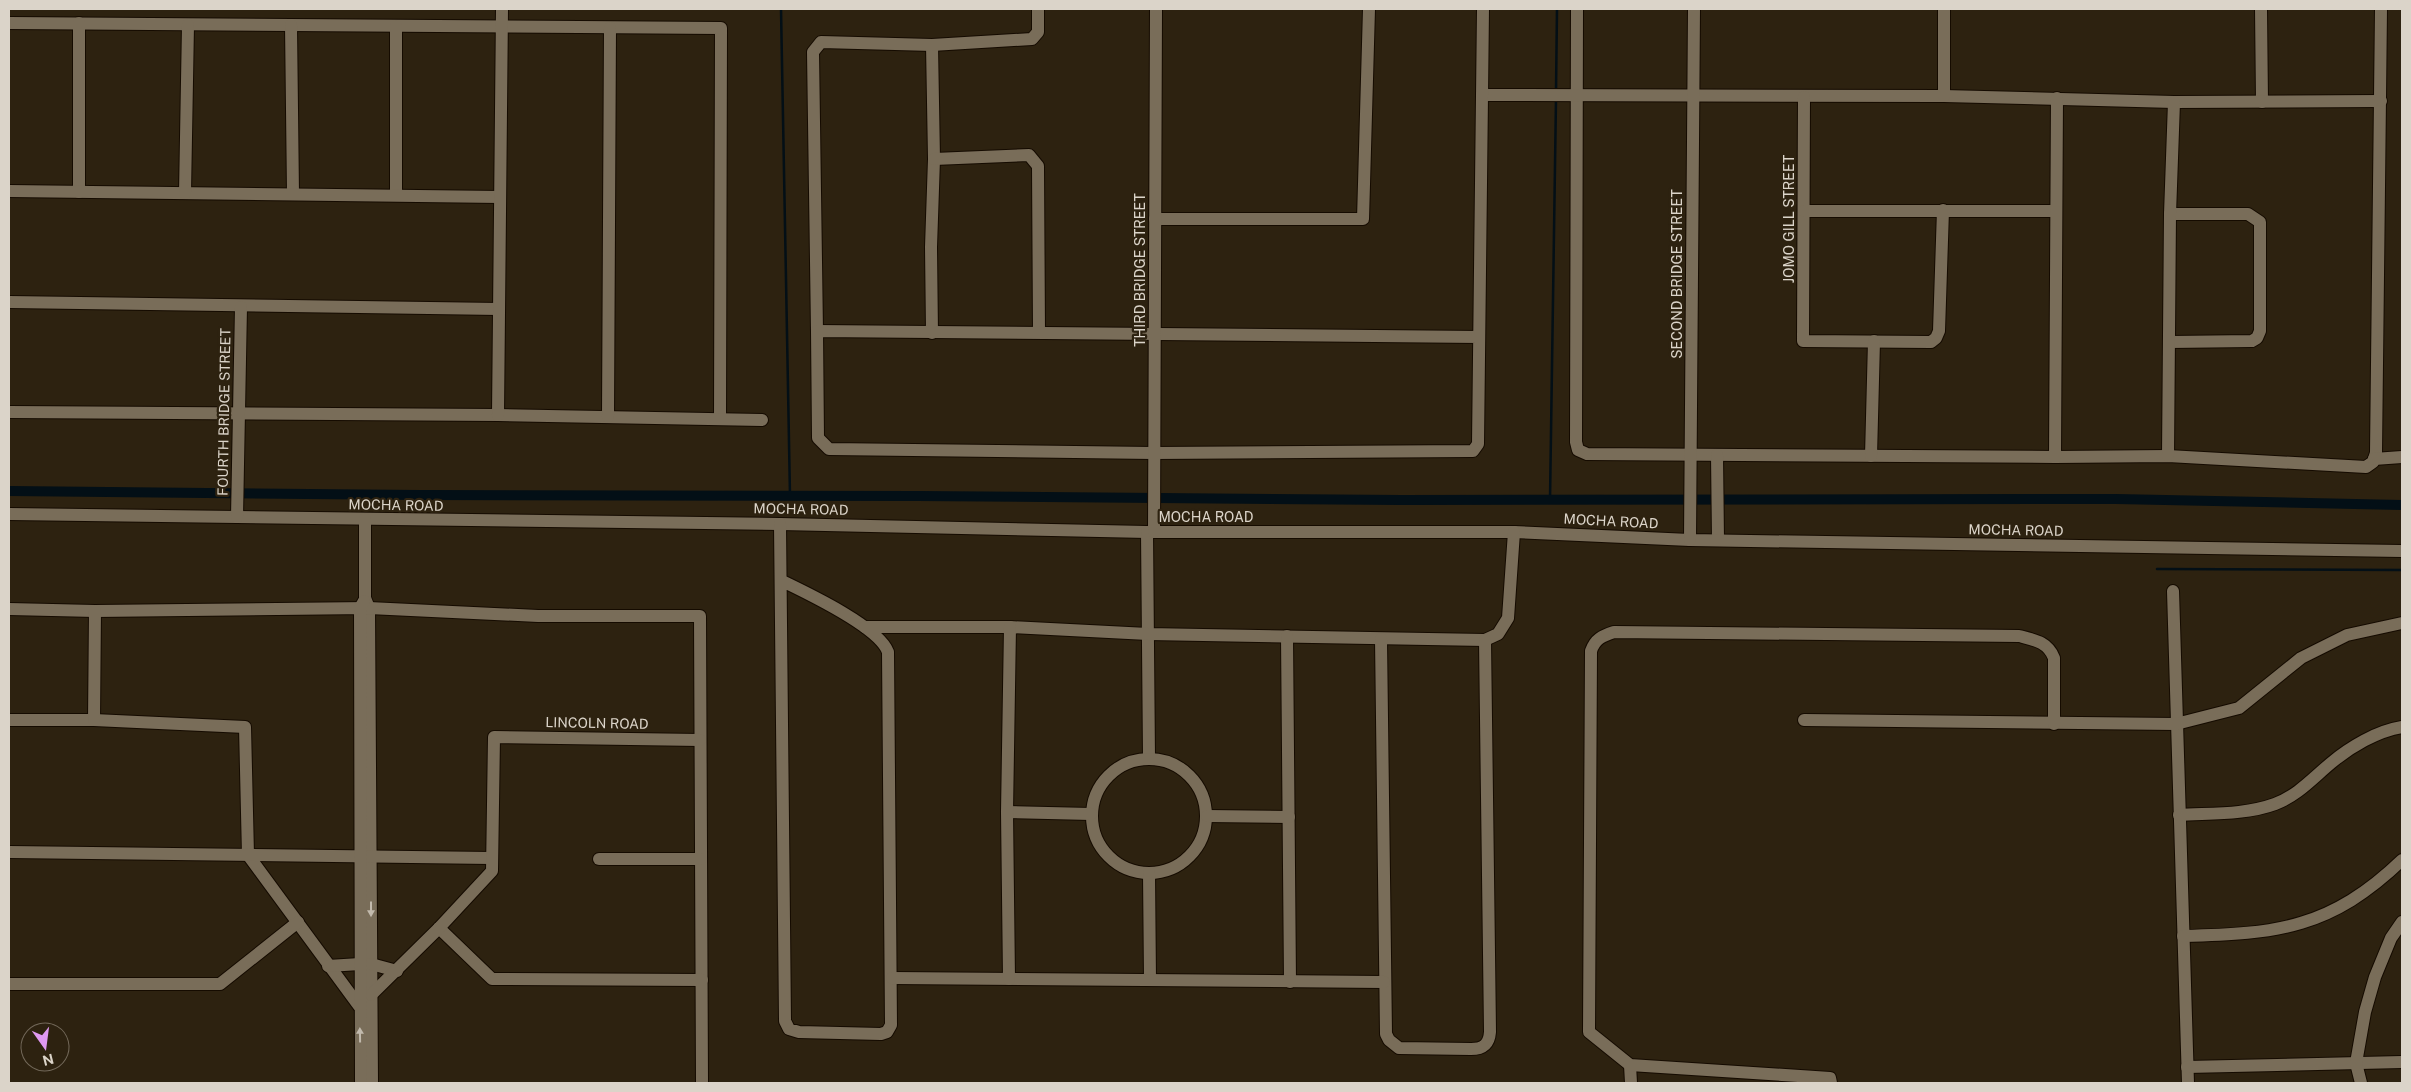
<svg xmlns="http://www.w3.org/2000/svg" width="2411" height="1092" viewBox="0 0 2411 1092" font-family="'Public Sans',sans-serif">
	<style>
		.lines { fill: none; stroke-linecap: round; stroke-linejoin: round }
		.stream { stroke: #030f16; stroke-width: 2.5 }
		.canal { stroke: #030f16; stroke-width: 10 }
		.minor-casing { stroke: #150b00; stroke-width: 14 }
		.minor { stroke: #796d59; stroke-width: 12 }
		.oneway { fill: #c2baad }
		.labels { text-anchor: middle; stroke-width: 4.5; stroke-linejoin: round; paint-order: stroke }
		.street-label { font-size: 14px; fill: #dbd4c9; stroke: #2d2210 }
	</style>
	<rect width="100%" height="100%" fill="#2d2210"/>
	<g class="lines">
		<!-- stream -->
		<g class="stream">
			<polyline points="781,9 790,496"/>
			<polyline points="1556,91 1557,9"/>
			<polyline points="1550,500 1556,99"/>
			<polyline points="2157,569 2402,570"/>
		</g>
		<!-- canal -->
		<polyline class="canal" points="9,491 419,495 917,496 1402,500 2116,499 2402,505"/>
		<defs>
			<g id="minor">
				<polyline points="1577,9 1576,442 1578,450 1587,454 2055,457 2168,456 2366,467 2373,462 2376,453 2381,9"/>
				<polyline points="2261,9 2262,102"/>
				<polyline points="9,23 721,28 720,419"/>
				<polyline points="79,23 79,192"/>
				<polyline points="291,25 293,194"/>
				<polyline points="396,26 396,195"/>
				<polyline points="932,45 934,159 931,247 932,333"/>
				<polyline points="1482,95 1944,96 2174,102 2381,101"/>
				<polyline points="1944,96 1944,9"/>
				<polyline points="1804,97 1803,341 1931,342 1936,338 1939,331 1943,210"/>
				<polyline points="934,159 1029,155 1038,166 1039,332"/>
				<polyline points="9,191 500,197"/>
				<polyline points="185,193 188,25"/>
				<polyline points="1804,211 2056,211"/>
				<polyline points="2170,214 2248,214 2260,222 2260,331 2257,338 2252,341 2170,342"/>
				<polyline points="1155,219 1363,219 1369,9"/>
				<polyline points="9,302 499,309"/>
				<polyline points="817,331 813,52 821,42 932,45 1032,39 1038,32 1038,9"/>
				<path d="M1479,337l-662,-6 1,107 11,11 324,4 320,-2 5,-7c1,-145 3,-290 5,-435"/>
				<polyline points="9,412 498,415 762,420"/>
				<polyline points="498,415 502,9"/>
				<polyline points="608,417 610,28"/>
				<polyline points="1717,455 1718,540"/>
				<polyline points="1871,456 1874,341"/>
				<polyline points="2168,456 2170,214 2174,102"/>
				<polyline points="2055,457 2057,98"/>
				<polyline points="2374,459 2402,457"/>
				<polyline points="9,514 780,524 1147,532 1514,532 1690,540 2402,551"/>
				<polyline points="237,517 241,307"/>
				<polyline points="365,519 365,598 369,608 372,1083"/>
				<path d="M780,524l5,497 4,8 10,3 82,2 6,-2 4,-7 -3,-373c-9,-25 -81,-59 -106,-71"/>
				<polyline points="1147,532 1149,758"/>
				<polyline points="1154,532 1156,9"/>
				<polyline points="1690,540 1694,9"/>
				<polyline points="2173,591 2188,1083"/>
				<polyline points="9,609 95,611 369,608 538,616 700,616 702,1083"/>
				<polyline points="865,627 1010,627 1148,634 1485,640 1498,634 1508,618 1514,532"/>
				<polyline points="1287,636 1290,982"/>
				<path d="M1381,639l5,395 3,6 10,8 72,1c12,0 18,-4 19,-17l-5,-392"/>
				<polyline points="9,720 94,720 245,727 248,855 359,1006"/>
				<polyline points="94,720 95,611"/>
				<polyline points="1804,720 2176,724 2239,708 2301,658 2347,635 2402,623"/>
				<circle cx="1149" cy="816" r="57"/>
				<polyline points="1007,812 1091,814"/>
				<path d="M2179,815c31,-2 66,0 96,-11 22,-8 38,-26 56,-41 19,-16 46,-32 71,-36"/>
				<polyline points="1207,816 1289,817"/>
				<polyline points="9,852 491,858"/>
				<polyline points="599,859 701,859"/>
				<polyline points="1149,873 1150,980"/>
				<polyline points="439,928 492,979 702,980"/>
				<path d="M2183,936c95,-2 148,-8 219,-76"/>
				<polyline points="371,964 397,971"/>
				<polyline points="328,966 360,964"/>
				<polyline points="892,978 1384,982"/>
				<polyline points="1009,979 1007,812 1010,627"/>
				<polyline points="9,984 220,984 298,922"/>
				<polyline points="371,995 439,928 492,871 494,737 700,740"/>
				<polyline points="1630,1065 1631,1083"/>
				<polyline points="2187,1067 2402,1062"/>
				<polyline points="361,1083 360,608 364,601"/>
				<path d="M1831,1083l-1,-5 -200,-13 -41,-33 2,-381c4,-12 11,-15 23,-19l405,4c16,4 29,6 35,22v66"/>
				<polyline points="2361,1083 2356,1063 2365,1012 2375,977 2391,938 2402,922"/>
			</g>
		</defs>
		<!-- minor casing -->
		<use href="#minor" class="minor-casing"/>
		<!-- minor -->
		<use href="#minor" class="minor"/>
	</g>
	<!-- one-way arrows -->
	<defs><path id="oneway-solid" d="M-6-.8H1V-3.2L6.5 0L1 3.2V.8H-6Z" transform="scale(1.25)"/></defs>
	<g class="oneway">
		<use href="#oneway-solid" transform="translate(371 909) rotate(90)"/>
		<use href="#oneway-solid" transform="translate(360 1035) rotate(-91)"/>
	</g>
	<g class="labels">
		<!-- street labels -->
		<g class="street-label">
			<text transform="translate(1789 219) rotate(-90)" y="5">JOMO GILL STREET</text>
			<text transform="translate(1140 270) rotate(-90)" y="5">THIRD BRIDGE STREET</text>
			<text transform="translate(1677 274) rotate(-90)" y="5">SECOND BRIDGE STREET</text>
			<text transform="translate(224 412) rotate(-89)" y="5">FOURTH BRIDGE STREET</text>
			<text transform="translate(396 505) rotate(1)" y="5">MOCHA ROAD</text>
			<text transform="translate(801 509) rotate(1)" y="5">MOCHA ROAD</text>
			<text x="1206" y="522">MOCHA ROAD</text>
			<text transform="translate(1611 521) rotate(3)" y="5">MOCHA ROAD</text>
			<text transform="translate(2016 530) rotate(1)" y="5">MOCHA ROAD</text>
			<text transform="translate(597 723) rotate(1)" y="5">LINCOLN ROAD</text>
		</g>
	</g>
	<!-- border -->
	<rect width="2411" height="1092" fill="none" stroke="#dbd4c9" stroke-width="20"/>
	<!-- north arrow -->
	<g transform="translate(45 1047) rotate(166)"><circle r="24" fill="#2d2210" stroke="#73695a"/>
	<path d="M0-4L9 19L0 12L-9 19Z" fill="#df98f1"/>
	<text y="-8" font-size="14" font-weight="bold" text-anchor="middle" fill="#dbd4c9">N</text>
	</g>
</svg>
